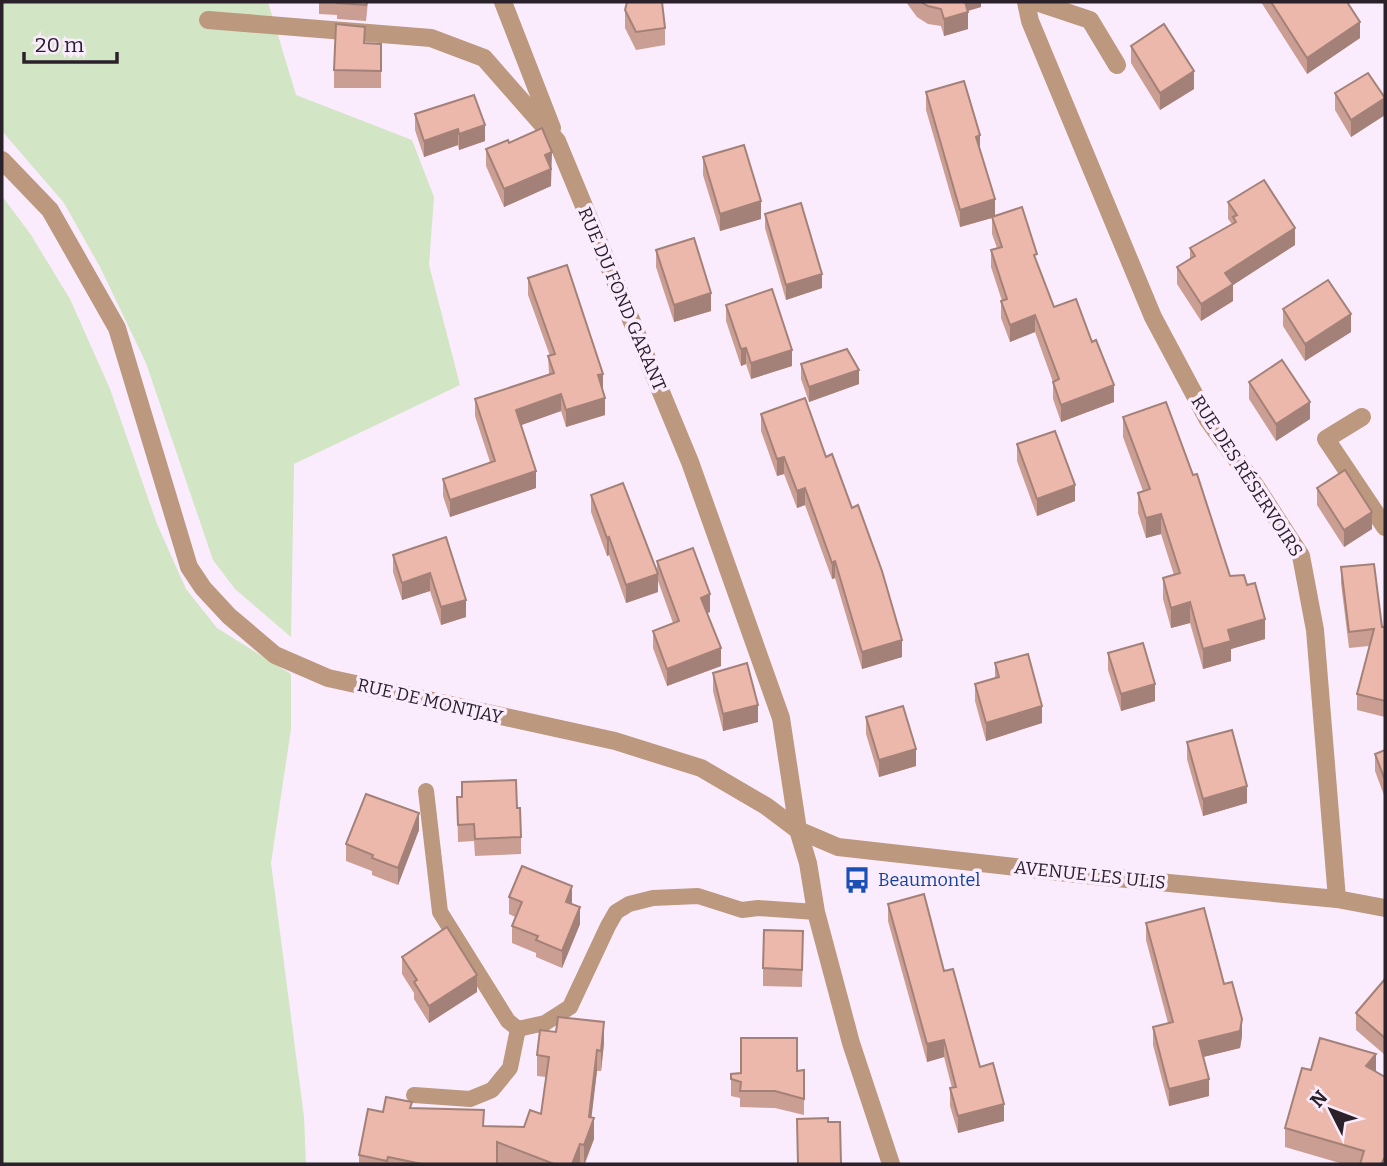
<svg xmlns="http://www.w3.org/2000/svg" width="1387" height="1166" viewBox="0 0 1387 1166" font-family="Bitter,serif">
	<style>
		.green { fill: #d2e5c4 }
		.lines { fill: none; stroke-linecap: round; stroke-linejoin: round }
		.lane { stroke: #bb987e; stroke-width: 16 }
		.street { stroke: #bb987e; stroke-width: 18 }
		.wall { fill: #ca9e93 }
		.shaded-wall { fill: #a48178 }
		.building { fill: #ebb8ab; stroke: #a48178; stroke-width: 2 }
		.labels { text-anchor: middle; stroke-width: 7; stroke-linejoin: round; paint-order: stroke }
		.street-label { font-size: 18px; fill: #2a212b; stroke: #fbecfd }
		.transit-label { font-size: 18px; fill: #164399; stroke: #fbecfd; text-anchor: start }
	</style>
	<rect width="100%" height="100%" fill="#fbecfd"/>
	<!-- green -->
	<g class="green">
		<polygon points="2,2 268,2 296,95 412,140 434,197 429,265 460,385 294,464 291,637 235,589 213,560 146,363 100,267 64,203 2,131"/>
		<polygon points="2,196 31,235 70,299 110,389 157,524 186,589 217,628 291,674 291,729 271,863 304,1117 306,1164 2,1164"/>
	</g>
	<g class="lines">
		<!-- lane -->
		<g class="lane">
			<polyline points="426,791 440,912 508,1021 518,1029 545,1023 570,1007 608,926 616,912 629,904 653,898 698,896 742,910 758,908 816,912"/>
			<polyline points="414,1095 470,1099 492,1090 510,1068 518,1029"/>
		</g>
		<!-- street -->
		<g class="street">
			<polyline points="503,2 552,128"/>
			<polyline points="1026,2 1030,21 1153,317 1208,420 1255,485 1301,556 1315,630 1337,899"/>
			<polyline points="1036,2 1090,20 1117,65"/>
			<polyline points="208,20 431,38 484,58 557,141 690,462 781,718 798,830 808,863 816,912 851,1043 891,1164"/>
			<polyline points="2,160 50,210 117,328 189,567 203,588 229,616 275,655 328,678 615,741 701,768 766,806 798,830 838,847 1095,876 1337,899 1385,908"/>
			<polyline points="1362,417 1326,439 1385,527"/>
		</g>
	</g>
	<!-- wall -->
	<g class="wall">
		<polygon points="319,2 368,2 366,21 337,19 337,15 319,14"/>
		<polygon points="906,2 981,2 981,7 968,11 968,29 944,36 941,26 928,24 917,17"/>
		<polygon points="1261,2 1347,2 1360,38 1307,74"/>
		<polygon points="625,10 665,28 665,45 636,50 625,28"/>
		<polygon points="365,43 381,44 381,88 334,88 334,70"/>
		<polygon points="1131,46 1194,89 1160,110 1131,63"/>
		<polygon points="926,92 980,152 995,216 1037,263 1054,307 1114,402 1061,422 1053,399 1053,382 1035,332 1010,342 1001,318 1001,301 1002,301 991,267 991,250 997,248 992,234 992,218 960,227 926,110"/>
		<polygon points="1335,93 1385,115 1351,137 1335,110"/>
		<polygon points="415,114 485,141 459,150 458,145 424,157 415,130"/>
		<polygon points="509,143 552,169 551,170 551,186 504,207 486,166 486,149"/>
		<polygon points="703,157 761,219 720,231 703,175"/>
		<polygon points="1228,202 1295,245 1233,285 1233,301 1201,321 1177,284 1177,267 1190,259 1190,248 1232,224 1228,219"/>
		<polygon points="765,214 822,288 786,300 765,228"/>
		<polygon points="656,250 711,311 674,322 656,267"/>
		<polygon points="528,278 603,391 605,415 566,427 561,411 521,425 536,488 450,517 443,496 443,479 490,462 475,416 475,399 549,374 548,356 550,356 528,295"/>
		<polygon points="726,305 792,366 751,379 746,364 741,366 726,321"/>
		<polygon points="1283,309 1351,332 1305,361 1283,326"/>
		<polygon points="801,364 859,384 809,402 801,379"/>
		<polygon points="1249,382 1310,419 1276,441 1249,399"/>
		<polygon points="761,414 826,457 902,657 862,669 835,578 832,579 805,505 797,508 784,474 777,476 761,431"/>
		<polygon points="1123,417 1230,576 1247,585 1265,639 1231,649 1231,661 1203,669 1190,623 1171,628 1163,599 1163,578 1174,575 1161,534 1146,538 1138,513 1138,493 1143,491 1123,437"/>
		<polygon points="1017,444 1075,501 1037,516 1017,461"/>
		<polygon points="1317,488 1372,529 1344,547 1317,505"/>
		<polygon points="591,495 657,572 657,561 710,612 707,613 721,666 667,686 653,648 653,631 673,623 658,581 658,592 626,603 609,555 607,556 591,512"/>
		<polygon points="446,537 466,617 441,625 430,591 402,600 393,572 393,555"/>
		<polygon points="1341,567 1382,627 1385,627 1385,717 1357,710 1357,694 1369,646 1349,648 1341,583"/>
		<polygon points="1108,653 1155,701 1121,711 1108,670"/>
		<polygon points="995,663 1042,723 986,741 975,701 975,684 995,678"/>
		<polygon points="713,673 758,722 723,731 713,691"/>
		<polygon points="866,717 916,766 879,777 866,734"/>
		<polygon points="1187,742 1247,803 1203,816 1187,759"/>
		<polygon points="1385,750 1385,798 1375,771 1375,754"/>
		<polygon points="457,797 517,808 521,837 521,854 475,856 474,841 458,842"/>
		<polygon points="419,830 398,885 372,875 372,871 346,861 346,844"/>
		<polygon points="509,897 572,904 580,924 562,968 536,957 536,953 512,943 512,926 515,917 509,914"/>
		<polygon points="888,904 944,971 980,1067 1004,1121 958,1133 950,1106 950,1088 952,1088 944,1057 927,1062 888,921"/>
		<polygon points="1146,923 1224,984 1242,1036 1240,1048 1203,1057 1209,1096 1169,1106 1153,1045 1153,1027 1168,1023 1146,940"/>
		<polygon points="803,949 802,987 763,986 763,968"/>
		<polygon points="402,957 477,992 429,1023 414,999 414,993 402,974"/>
		<polygon points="1385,979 1385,1055 1356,1030 1356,1013"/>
		<polygon points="604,1043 601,1071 597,1071 591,1117 594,1139 585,1164 501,1164 497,1163 497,1164 359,1164 359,1155 383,1112 412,1108 484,1126 524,1127 541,1114 546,1077 537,1076 537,1055"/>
		<polygon points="804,1070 804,1115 775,1108 740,1107 740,1098 731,1096 731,1079"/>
		<polygon points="1311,1070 1376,1072 1385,1164 1343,1164 1285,1147 1285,1128"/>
	</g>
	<!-- shaded-wall -->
	<g class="shaded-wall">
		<polygon points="963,2 981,2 981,7 963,12"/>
		<polygon points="968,12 968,29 944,36 944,19"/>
		<polygon points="1360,22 1360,38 1307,74 1307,58"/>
		<polygon points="1194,71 1194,89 1160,110 1160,93"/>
		<polygon points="1385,98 1385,115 1351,137 1351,120"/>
		<polygon points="485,125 485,141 459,150 459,134"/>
		<polygon points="458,129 458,145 424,157 424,141"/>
		<polygon points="980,135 980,153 976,137"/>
		<polygon points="552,152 551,186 504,207 504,189 545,155"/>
		<polygon points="995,199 995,217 960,227 960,210"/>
		<polygon points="761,201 761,219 720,231 720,214"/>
		<polygon points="1295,228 1295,245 1233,285 1233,301 1201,321 1201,304 1225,273"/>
		<polygon points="822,274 822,288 786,300 786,285"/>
		<polygon points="711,293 711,311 674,322 674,305"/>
		<polygon points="1351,314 1351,332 1305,361 1305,344"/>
		<polygon points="1035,315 1035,332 1010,342 1010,325"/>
		<polygon points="746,348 746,364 741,366 741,349"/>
		<polygon points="792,350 792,366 751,379 751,363"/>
		<polygon points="859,370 859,384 809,402 809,387"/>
		<polygon points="603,374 603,391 598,375"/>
		<polygon points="1114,385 1114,402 1061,422 1061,405"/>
		<polygon points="561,394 561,411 516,427 516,410"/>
		<polygon points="605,398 605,415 566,427 566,410"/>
		<polygon points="1310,402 1310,419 1276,441 1276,424"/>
		<polygon points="784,457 784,474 777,476 777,459"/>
		<polygon points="536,471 536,488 450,517 450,500"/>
		<polygon points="1075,485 1075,501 1037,516 1037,499"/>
		<polygon points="805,488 805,505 797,508 797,491"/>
		<polygon points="1372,512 1372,529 1344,547 1344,530"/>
		<polygon points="1161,514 1161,534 1146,538 1146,518"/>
		<polygon points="609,537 609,555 607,556 607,538"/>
		<polygon points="835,561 835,578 832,579 832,563"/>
		<polygon points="430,573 430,591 402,600 402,583"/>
		<polygon points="658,574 658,592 626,603 626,585"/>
		<polygon points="710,594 710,612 701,615 701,598"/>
		<polygon points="466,600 466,617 441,625 441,607"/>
		<polygon points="1190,602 1190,623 1171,628 1171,608"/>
		<polygon points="1265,619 1265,639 1231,649 1231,661 1203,669 1203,649 1228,630"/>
		<polygon points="902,640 902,657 862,669 862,652"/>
		<polygon points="721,648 721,666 667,686 667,669"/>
		<polygon points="1155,684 1155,701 1121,711 1121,694"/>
		<polygon points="758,705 758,722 723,731 723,714"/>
		<polygon points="1042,706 1042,723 986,741 986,723"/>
		<polygon points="916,749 916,766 879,777 879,760"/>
		<polygon points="1247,786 1247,803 1203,816 1203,799"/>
		<polygon points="419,813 419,830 398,885 398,868"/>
		<polygon points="572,886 572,903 566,919 566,902"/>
		<polygon points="580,907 580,924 562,968 562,951"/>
		<polygon points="477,975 477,992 429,1023 429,1006"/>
		<polygon points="1242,1019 1242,1036 1240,1048 1199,1058 1199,1041"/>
		<polygon points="604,1022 604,1043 601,1071 601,1051"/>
		<polygon points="944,1040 944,1057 927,1062 927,1044"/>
		<polygon points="597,1050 597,1071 590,1130 594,1118 594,1139 584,1164 584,1145 589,1117"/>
		<polygon points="1376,1054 1376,1073 1366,1066"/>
		<polygon points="1209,1079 1209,1096 1169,1106 1169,1089"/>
		<polygon points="1004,1104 1004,1121 958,1133 958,1116"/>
		<polygon points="580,1144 580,1164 572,1164"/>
	</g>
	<!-- building -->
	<g class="building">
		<polygon points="337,2 367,2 366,5 337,3"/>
		<polygon points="627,2 662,2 665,28 636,32 625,10"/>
		<polygon points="921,2 965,2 968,12 944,19 941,9 928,6"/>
		<polygon points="1271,2 1347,2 1360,22 1307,58"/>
		<polygon points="336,24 365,27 364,43 381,44 381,71 334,70"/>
		<polygon points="1164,24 1194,71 1160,93 1131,46"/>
		<polygon points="1368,73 1385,98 1351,120 1335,93"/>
		<polygon points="964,81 980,135 976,137 995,199 960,210 926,92"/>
		<polygon points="474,95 485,125 459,134 458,129 424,141 415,114"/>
		<polygon points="542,128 552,152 545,155 551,169 504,189 486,149 508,140 509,143"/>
		<polygon points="744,145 761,201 720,214 703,157"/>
		<polygon points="1264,180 1295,228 1225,273 1233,284 1201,304 1177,267 1195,256 1190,248 1236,222 1233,217 1237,215 1228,202"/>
		<polygon points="801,203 822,274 786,285 765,214"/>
		<polygon points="1022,207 1037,254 1034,255 1054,307 1076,299 1092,342 1096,340 1114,385 1061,405 1053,382 1059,379 1035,315 1010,325 1001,301 1007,299 991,250 1002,247 992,217"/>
		<polygon points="694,238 711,293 674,305 656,250"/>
		<polygon points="567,265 603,374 598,375 605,398 566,410 561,394 516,410 536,471 450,500 443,479 495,461 475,399 554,373 548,356 555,354 528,278"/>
		<polygon points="1328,280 1351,314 1305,344 1283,309"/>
		<polygon points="772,289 792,350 751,363 746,348 741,349 726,305"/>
		<polygon points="847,349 859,370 809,387 801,364"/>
		<polygon points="1282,360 1310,402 1276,424 1249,382"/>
		<polygon points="805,398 826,457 832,454 852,508 858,505 882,571 902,640 862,652 835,561 832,563 805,488 797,491 784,457 777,459 761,414"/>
		<polygon points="1166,402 1193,475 1197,474 1230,576 1244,575 1247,585 1255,583 1265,619 1228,630 1231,641 1203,649 1190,602 1171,608 1163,578 1180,573 1161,514 1146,518 1138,493 1150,489 1123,417"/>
		<polygon points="1055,431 1075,485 1037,499 1017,444"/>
		<polygon points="1345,470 1372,512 1344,530 1317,488"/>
		<polygon points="623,483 658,574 626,585 609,537 607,538 591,495"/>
		<polygon points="446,537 466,600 441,607 430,573 402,583 393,555"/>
		<polygon points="693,548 710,594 701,598 721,648 667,669 653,631 679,621 657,561"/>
		<polygon points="1374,564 1382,627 1385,627 1385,701 1357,694 1374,629 1349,632 1341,567"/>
		<polygon points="1143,643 1155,684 1121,694 1108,653"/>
		<polygon points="1028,654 1042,706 986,723 975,684 999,677 995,663"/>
		<polygon points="747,663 758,705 723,714 713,673"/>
		<polygon points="903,706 916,749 879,760 866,717"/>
		<polygon points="1232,730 1247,786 1203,799 1187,742"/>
		<polygon points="1385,750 1385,780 1375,754"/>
		<polygon points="516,780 517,808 520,808 521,837 475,839 474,824 458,825 457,797 462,797 462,782"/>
		<polygon points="366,794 419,813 398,868 372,858 373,855 346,844"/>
		<polygon points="522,866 572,886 566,902 580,907 562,951 536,940 538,936 512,926 522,902 509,897"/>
		<polygon points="924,894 944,971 953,969 980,1067 993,1063 1004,1104 958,1116 950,1088 956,1087 944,1040 927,1044 888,904"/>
		<polygon points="1204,908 1224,984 1232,982 1242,1019 1240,1031 1199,1041 1209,1079 1169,1089 1153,1027 1173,1022 1146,923"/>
		<polygon points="447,927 477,975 429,1006 414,982 417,980 402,957"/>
		<polygon points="764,930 803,931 802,970 763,968"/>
		<polygon points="1385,979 1385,1038 1356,1013"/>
		<polygon points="558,1017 604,1022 601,1051 597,1050 589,1117 594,1118 584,1145 580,1144 572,1164 554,1164 497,1142 497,1164 422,1164 388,1157 387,1161 359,1155 368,1109 383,1112 386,1097 412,1102 410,1108 484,1110 483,1126 524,1127 530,1110 541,1114 549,1057 537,1055 540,1030 556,1032"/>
		<polygon points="741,1038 797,1038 797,1071 804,1070 804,1099 775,1091 740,1091 741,1082 731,1079 731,1074 741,1073"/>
		<polygon points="1320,1038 1376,1054 1366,1066 1385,1077 1385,1157 1381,1164 1360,1164 1364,1151 1285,1128 1302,1068 1311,1070"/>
		<polygon points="828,1118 828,1122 840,1122 841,1164 798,1164 797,1119"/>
	</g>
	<!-- icons -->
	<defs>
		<symbol id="bus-bare" viewBox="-9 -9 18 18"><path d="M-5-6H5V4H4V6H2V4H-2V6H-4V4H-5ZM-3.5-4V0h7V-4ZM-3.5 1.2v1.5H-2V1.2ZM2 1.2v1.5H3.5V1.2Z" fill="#1a4fb4" stroke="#fbecfd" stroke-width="2.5" paint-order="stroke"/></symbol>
	</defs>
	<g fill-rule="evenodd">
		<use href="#bus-bare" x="838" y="861" width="38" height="38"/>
	</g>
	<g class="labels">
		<!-- street labels -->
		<g class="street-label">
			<text transform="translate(622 299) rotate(67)" y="6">RUE DU FOND GARANT</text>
			<text transform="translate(1247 476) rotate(57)" y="6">RUE DES RÉSERVOIRS</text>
			<text transform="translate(430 701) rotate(13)" y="6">RUE DE MONTJAY</text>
			<text transform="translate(1090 875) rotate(6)" y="6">AVENUE LES ULIS</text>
		</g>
		<!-- transit labels -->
		<g class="transit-label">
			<text x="878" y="886">Beaumontel</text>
		</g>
	</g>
	<!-- border -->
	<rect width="1387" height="1166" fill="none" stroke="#2a212b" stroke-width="7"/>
	<!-- north arrow -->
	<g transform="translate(1331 1110) rotate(312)" stroke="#fbecfd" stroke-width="5" paint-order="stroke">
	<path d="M0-5L12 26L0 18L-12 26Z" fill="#2a212b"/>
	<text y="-10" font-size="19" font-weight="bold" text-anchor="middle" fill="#2a212b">N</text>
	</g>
	<!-- scale -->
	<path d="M24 52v10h93v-10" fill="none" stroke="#2a212b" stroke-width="3.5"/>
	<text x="35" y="52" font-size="21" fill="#2a212b" stroke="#fbecfd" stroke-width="5" paint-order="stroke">20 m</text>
</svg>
